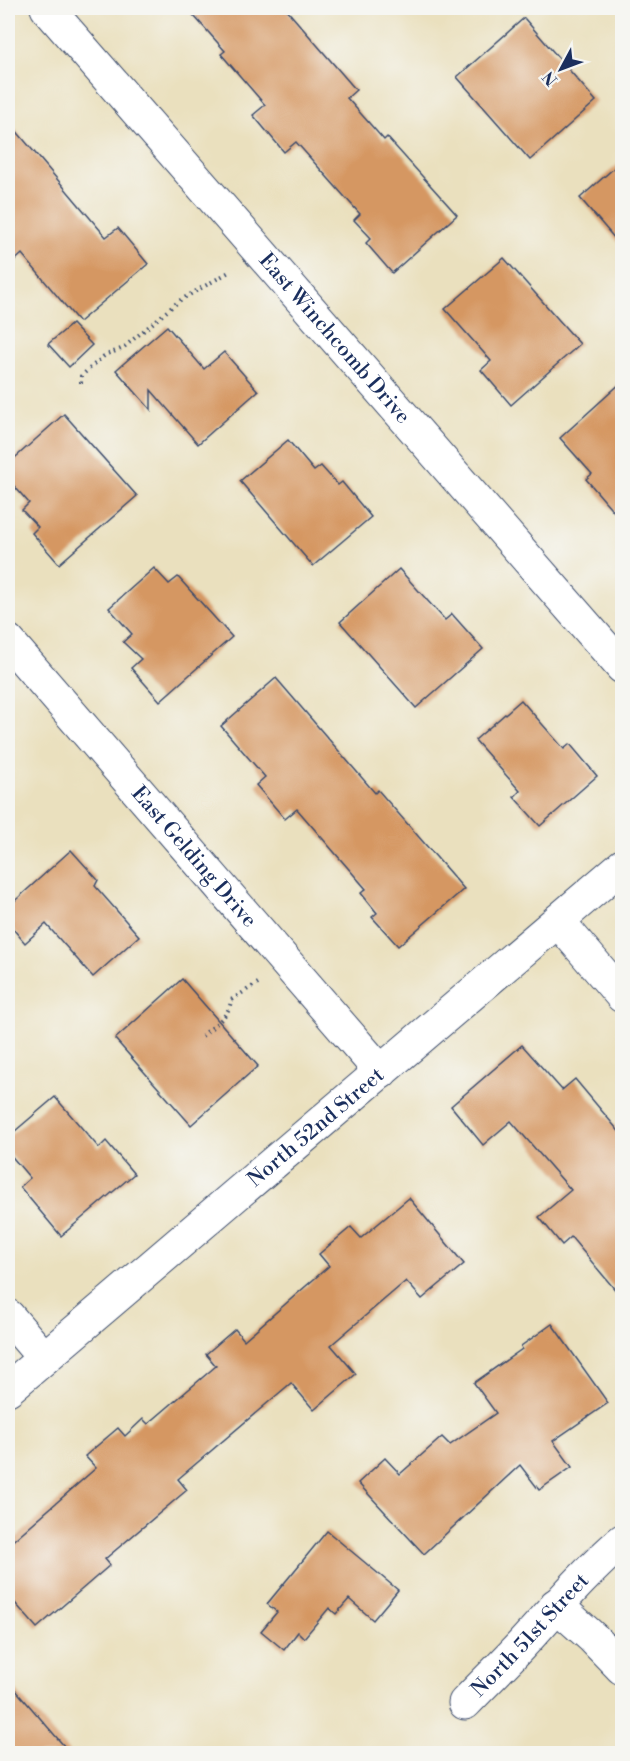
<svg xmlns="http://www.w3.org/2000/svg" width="630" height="1761" viewBox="0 0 630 1761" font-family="'Libre Bodoni',serif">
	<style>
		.building { fill: #d59762 }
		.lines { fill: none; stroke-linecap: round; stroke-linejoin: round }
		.minor-casing { stroke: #3a4a6c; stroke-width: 35 }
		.path { stroke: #3a4a6c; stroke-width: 4; stroke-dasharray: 1.5 4.5; stroke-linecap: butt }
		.minor { stroke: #fff; stroke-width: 33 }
		.labels { text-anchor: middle; stroke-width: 4.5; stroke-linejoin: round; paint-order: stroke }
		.street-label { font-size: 21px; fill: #1b2f5e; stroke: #f6f6f2 }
	</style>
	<rect width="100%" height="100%" fill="#f6f6f2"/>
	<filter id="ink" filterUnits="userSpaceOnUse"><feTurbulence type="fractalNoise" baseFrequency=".0167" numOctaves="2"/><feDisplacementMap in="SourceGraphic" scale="12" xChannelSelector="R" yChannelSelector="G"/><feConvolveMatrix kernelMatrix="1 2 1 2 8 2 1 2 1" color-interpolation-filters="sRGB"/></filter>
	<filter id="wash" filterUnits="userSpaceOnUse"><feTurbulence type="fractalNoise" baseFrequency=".008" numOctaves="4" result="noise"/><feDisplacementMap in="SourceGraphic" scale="24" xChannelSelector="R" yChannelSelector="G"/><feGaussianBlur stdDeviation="1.35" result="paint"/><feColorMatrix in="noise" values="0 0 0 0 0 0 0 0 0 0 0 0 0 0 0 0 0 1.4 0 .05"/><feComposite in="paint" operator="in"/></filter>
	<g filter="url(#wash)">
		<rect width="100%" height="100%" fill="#eae0be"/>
		<g id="blocks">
			<!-- building -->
			<g class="building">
				<polygon points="187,8 285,8 356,90 347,98 384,140 387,137 457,215 392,273 366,243 371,238 354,220 360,214 296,142 284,152 253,115 265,105 221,54 225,51"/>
				<polygon points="524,18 596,101 530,160 457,77"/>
				<polygon points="8,121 106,237 118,228 148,264 79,322 22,254 8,267"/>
				<polygon points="622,161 622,247 580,198"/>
				<polygon points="504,258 580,344 511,405 481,370 491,361 445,309"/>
				<polygon points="72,324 92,345 69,367 48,344"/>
				<polygon points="167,326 204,369 224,352 258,391 198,444 151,390 151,410 116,370"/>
				<polygon points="622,382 622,521 586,479 592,474 560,438"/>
				<polygon points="64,414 137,496 59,564 32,533 38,527 22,510 29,503 8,479 8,464"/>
				<polygon points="288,440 314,471 321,466 338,485 342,482 371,517 313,566 240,481"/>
				<polygon points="154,568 169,584 178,577 232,637 160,701 131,668 141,659 123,642 132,634 109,608"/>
				<polygon points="399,569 445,620 452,614 483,649 416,708 340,622"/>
				<polygon points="276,678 375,793 378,790 464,889 398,946 372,917 377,913 361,893 366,889 297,809 285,819 256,785 265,777 221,726"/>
				<polygon points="521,700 564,749 570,744 597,776 540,826 514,797 520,791 475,740"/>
				<polygon points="71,850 98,880 95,886 139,936 93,977 46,924 25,943 8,923 8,907"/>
				<polygon points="182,979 258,1066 191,1125 115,1039"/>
				<polygon points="522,1045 562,1090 575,1079 622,1135 622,1298 571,1237 562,1245 539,1217 571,1190 511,1121 483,1145 451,1106"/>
				<polygon points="55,1097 99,1148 106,1141 134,1174 61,1236 20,1187 30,1178 8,1152 8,1137"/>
				<polygon points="409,1198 464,1264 422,1299 406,1281 331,1345 356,1374 314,1410 291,1383 178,1479 187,1490 105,1559 110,1565 37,1628 8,1595 8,1545 96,1468 85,1456 118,1428 125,1436 143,1419 148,1424 216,1366 206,1354 235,1329 244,1340 329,1266 319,1254 351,1227 361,1238"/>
				<polygon points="552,1324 608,1403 553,1441 572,1467 539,1490 520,1465 424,1554 358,1483 385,1458 400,1474 442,1437 450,1445 496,1413 474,1383 522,1349 521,1346"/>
				<polygon points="327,1531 398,1590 373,1620 349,1599 336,1614 329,1608 304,1638 298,1632 284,1650 261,1631 277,1612 267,1604"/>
				<polygon points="8,1681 71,1754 8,1754"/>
			</g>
		</g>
	</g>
	<g filter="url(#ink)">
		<use href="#blocks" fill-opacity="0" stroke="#3a4a6c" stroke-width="1.5"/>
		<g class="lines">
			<defs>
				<g id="minor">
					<path id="s1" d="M47,8l575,659"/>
					<path id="s2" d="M8,641l373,431"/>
					<polyline points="558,921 622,996"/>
					<polyline points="8,1316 44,1358"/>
					<path id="s3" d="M8,1389l614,-523"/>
					<polyline points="556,1605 593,1638 622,1668"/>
					<path id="s4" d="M465,1703c20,-21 41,-41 61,-63 31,-34 61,-69 96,-99"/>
				</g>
			</defs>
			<!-- minor casing -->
			<use href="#minor" class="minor-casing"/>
			<!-- path -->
			<g class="path">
				<polyline points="81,383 81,376 104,356 123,348 179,301 229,272"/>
				<path d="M202,1036c12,-11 28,-20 29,-36l27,-17"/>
			</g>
			<!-- minor -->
			<use href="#minor" class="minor"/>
		</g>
	</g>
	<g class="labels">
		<!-- street labels -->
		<g class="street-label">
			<text dy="7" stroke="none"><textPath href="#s1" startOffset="438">East Winchcomb Drive</textPath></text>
			<text dy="7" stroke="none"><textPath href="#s2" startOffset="285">East Gelding Drive</textPath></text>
			<text dy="7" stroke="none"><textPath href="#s3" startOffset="404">North 52nd Street</textPath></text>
			<text dy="7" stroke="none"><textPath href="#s4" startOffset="94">North 51st Street</textPath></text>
		</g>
	</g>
	<!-- margin -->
	<rect width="630" height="1761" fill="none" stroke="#f6f6f2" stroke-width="30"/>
	<!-- north arrow -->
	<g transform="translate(561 69) rotate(229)" stroke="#f6f6f2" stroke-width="4.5" paint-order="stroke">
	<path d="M0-4.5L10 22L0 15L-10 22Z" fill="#1b2f5e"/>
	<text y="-9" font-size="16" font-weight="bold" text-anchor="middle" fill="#1b2f5e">N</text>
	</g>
</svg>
